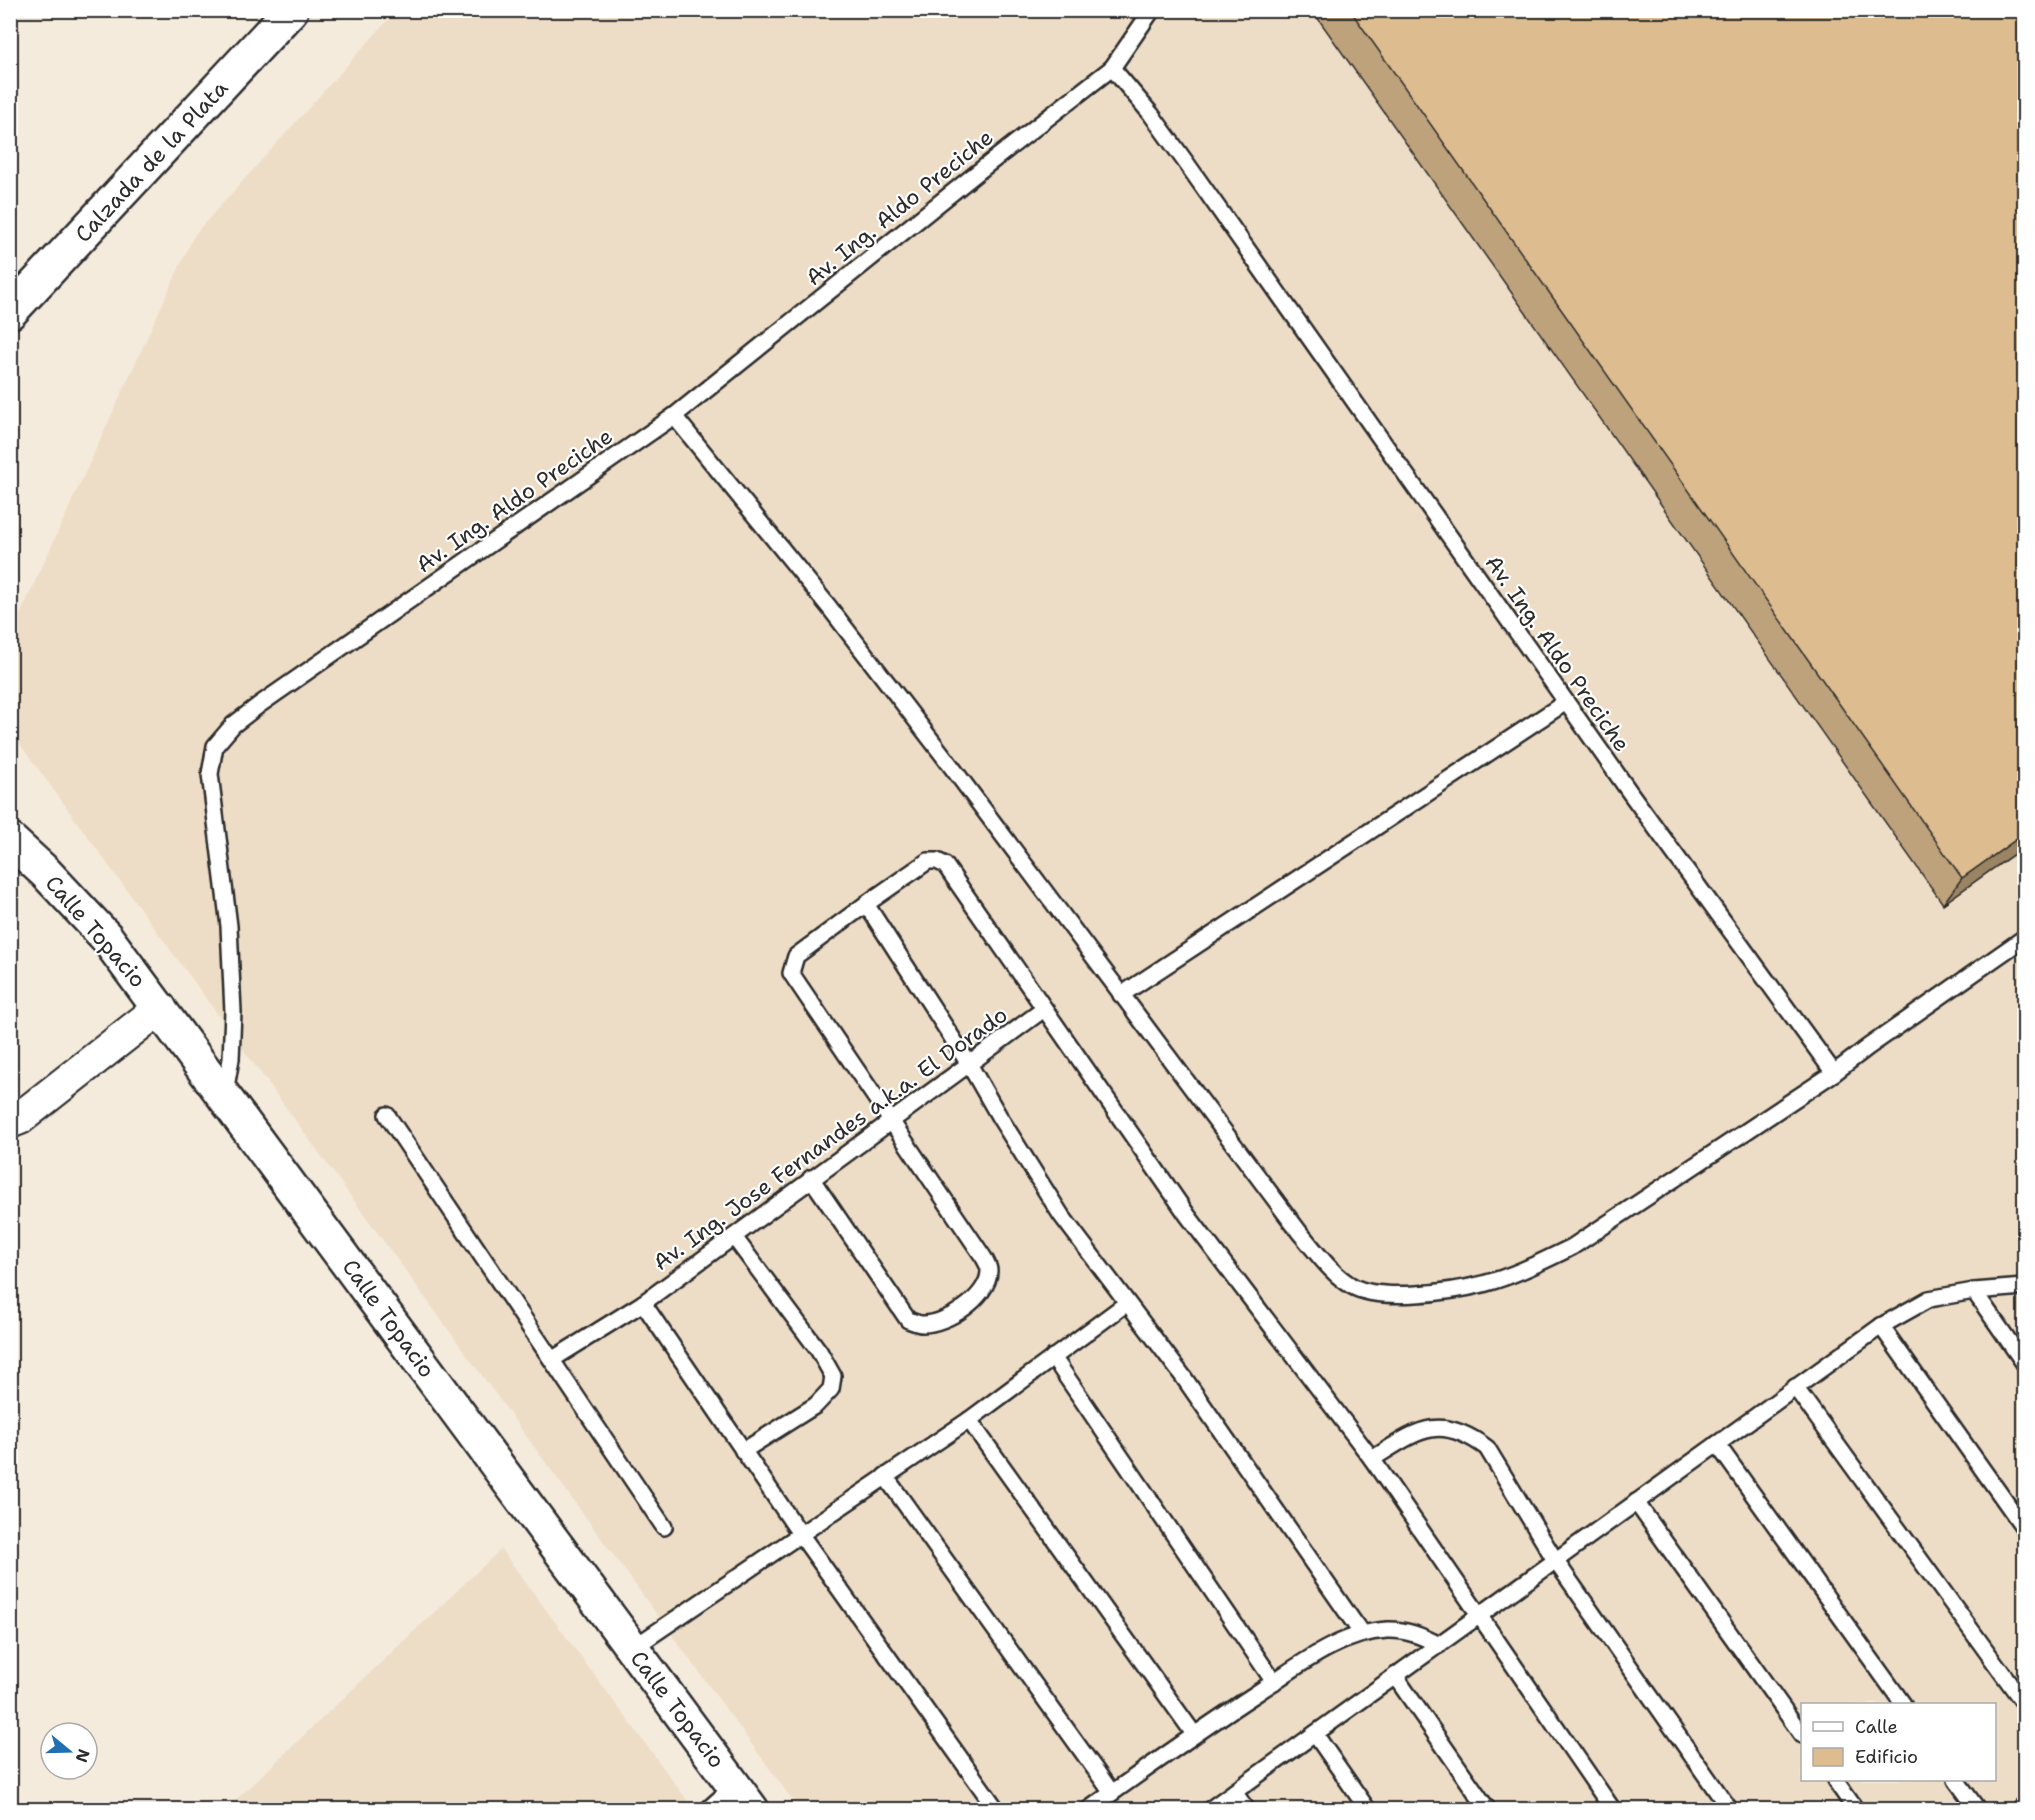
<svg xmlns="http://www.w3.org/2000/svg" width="2035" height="1820" viewBox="0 0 2035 1820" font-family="'Shantell Sans',sans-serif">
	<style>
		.built { fill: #eeddc6; fill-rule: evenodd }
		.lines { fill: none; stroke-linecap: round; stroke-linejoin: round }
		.lane-casing { stroke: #2b2b2b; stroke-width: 20 }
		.street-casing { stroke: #2b2b2b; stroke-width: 36 }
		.secondary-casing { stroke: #2b2b2b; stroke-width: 38 }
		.lane { stroke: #fff; stroke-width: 15 }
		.street { stroke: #fff; stroke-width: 32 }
		.secondary { stroke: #fff; stroke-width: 33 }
		.wall { fill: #bea27b; stroke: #2b2b2b; stroke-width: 1.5 }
		.shaded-wall { fill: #9b8464; stroke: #2b2b2b; stroke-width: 1.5 }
		.building { fill: #ddbc8f; stroke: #2b2b2b; stroke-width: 1.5 }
		.labels { text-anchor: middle; stroke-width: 4.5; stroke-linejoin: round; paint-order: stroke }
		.street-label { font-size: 22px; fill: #2b2b2b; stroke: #fff }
	</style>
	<rect width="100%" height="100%" fill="#f5ebdd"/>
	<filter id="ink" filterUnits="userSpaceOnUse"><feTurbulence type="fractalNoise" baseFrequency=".0167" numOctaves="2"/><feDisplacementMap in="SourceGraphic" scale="12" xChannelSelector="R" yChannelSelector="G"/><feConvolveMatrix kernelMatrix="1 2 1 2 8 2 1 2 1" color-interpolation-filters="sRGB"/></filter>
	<g filter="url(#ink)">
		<!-- built -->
		<g class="built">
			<path d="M396,11h1628v1798h-1225l-788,-1077v-98l183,-399zM1802,1704h192v76h-192z"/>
			<polygon points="501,1549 694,1809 226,1809"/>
		</g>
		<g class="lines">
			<defs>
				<g id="lane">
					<polyline points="1112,68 1152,10"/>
					<path d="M674,416l155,191 113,147 358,479c16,18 31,41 52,53 28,16 100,6 131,-2 31,-8 60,-23 89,-37l262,-174"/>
					<polyline points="1121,995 1566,702"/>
					<polyline points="225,1093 231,1059 233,1012 229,926 210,774 215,746 233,725 259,705 674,416 978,172 1112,68 1151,114 1187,164 1631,794 1834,1073 1868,1047 2024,938"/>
					<polyline points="387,1115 664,1527"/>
					<path d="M811,1178l97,142c4,1 9,4 14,4 24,1 67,-27 67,-53 0,-5 -3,-9 -5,-13l-193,-285 5,-17 70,-52"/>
					<polyline points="734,1237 819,1351 833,1376 831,1389 816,1405 743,1451"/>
					<polyline points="1974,1291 2024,1363"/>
					<polyline points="643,1303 801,1535 997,1810"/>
					<polyline points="1881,1326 2024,1528"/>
					<polyline points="1053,1357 1274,1682"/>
					<polyline points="553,1359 643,1303 1044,1009"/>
					<polyline points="1795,1387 2024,1703"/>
					<polyline points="969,1420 1194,1734"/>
					<polyline points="1717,1444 1903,1704"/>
					<path d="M1372,1459c45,-28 66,-47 115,-11l68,112 175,250"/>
					<polyline points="885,1476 1112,1793"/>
					<polyline points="1636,1502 1802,1735"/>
					<polyline points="1362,1634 1182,1375 1061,1215 1000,1118 969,1064 866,904 928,861 937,861 945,865 1188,1216 1372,1459 1613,1810"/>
					<polyline points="633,1648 969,1420 1127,1303"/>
					<polyline points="1395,1676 1488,1810"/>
					<polyline points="1315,1734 1368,1810"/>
					<polyline points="1835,1780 1856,1810"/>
					<polyline points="1956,1780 1978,1810"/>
					<polyline points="1234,1792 1247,1810"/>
					<polyline points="707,1810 735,1785"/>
					<path d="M1088,1810c56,-40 112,-80 169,-117 40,-26 81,-60 130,-63 19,-1 36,6 52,15"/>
					<polyline points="1209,1810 1881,1326 1929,1299 1974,1291 2024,1287"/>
					<polyline points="2018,1810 2024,1804"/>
				</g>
				<polyline id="street" points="10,1122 20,1118 160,1008"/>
				<g id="secondary">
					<polyline points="10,312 291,10"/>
					<polyline points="10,840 45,872 106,937 752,1810"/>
				</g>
			</defs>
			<!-- lane casing -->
			<use href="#lane" class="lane-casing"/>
			<!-- street casing -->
			<use href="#street" class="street-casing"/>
			<!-- secondary casing -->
			<use href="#secondary" class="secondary-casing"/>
			<!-- lane -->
			<use href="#lane" class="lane"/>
			<!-- street -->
			<use href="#street" class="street"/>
			<!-- secondary -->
			<use href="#secondary" class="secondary"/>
		</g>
		<!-- wall -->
		<polygon class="wall" points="1312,10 2025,10 2025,846 1943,904"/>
		<!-- shaded-wall -->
		<polygon class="shaded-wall" points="2025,833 2025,846 1943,904 1962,878"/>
		<!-- building -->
		<polygon class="building" points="1350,10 2025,10 2025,833 1962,878"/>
	</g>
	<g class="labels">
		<!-- street labels -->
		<g class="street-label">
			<text transform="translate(151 161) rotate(-47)" y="8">Calzada de la Plata</text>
			<text transform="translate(899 207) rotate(-39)" y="8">Av. Ing. Aldo Preciche</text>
			<text transform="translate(514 500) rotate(-35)" y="8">Av. Ing. Aldo Preciche</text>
			<text transform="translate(1558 653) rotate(55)" y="8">Av. Ing. Aldo Preciche</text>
			<text transform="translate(96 931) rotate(49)" y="8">Calle Topacio</text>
			<text transform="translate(830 1138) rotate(-36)" y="8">Av. Ing. Jose Fernandes a.k.a. El Dorado</text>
			<text transform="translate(389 1318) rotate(54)" y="8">Calle Topacio</text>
			<text transform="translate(678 1709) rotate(53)" y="8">Calle Topacio</text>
		</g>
	</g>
	<!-- margin -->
	<rect width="2035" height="1820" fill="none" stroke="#fff" stroke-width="36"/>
	<rect x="18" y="18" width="1999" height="1784" fill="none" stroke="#2b2b2b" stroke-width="2" filter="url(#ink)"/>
	<!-- legend -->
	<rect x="1801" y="1703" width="195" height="78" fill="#ffffff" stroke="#aaaaaa" stroke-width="1.5"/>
	<rect x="1813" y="1722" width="30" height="9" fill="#ffffff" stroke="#aaaaaa" stroke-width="1.5"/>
	<text x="1855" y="1733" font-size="18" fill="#2b2b2b">Calle</text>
	<rect x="1813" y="1748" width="30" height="18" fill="#ddbc8f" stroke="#aaaaaa" stroke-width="1.5"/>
	<text x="1855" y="1763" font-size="18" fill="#2b2b2b">Edificio</text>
	<!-- north arrow -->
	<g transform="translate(69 1751) rotate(109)"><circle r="28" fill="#ffffff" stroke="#aaaaaa" stroke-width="1.5"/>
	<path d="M0-4.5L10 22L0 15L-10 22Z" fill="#1f6fb2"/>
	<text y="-9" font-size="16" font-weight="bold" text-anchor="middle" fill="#2b2b2b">N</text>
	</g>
</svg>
